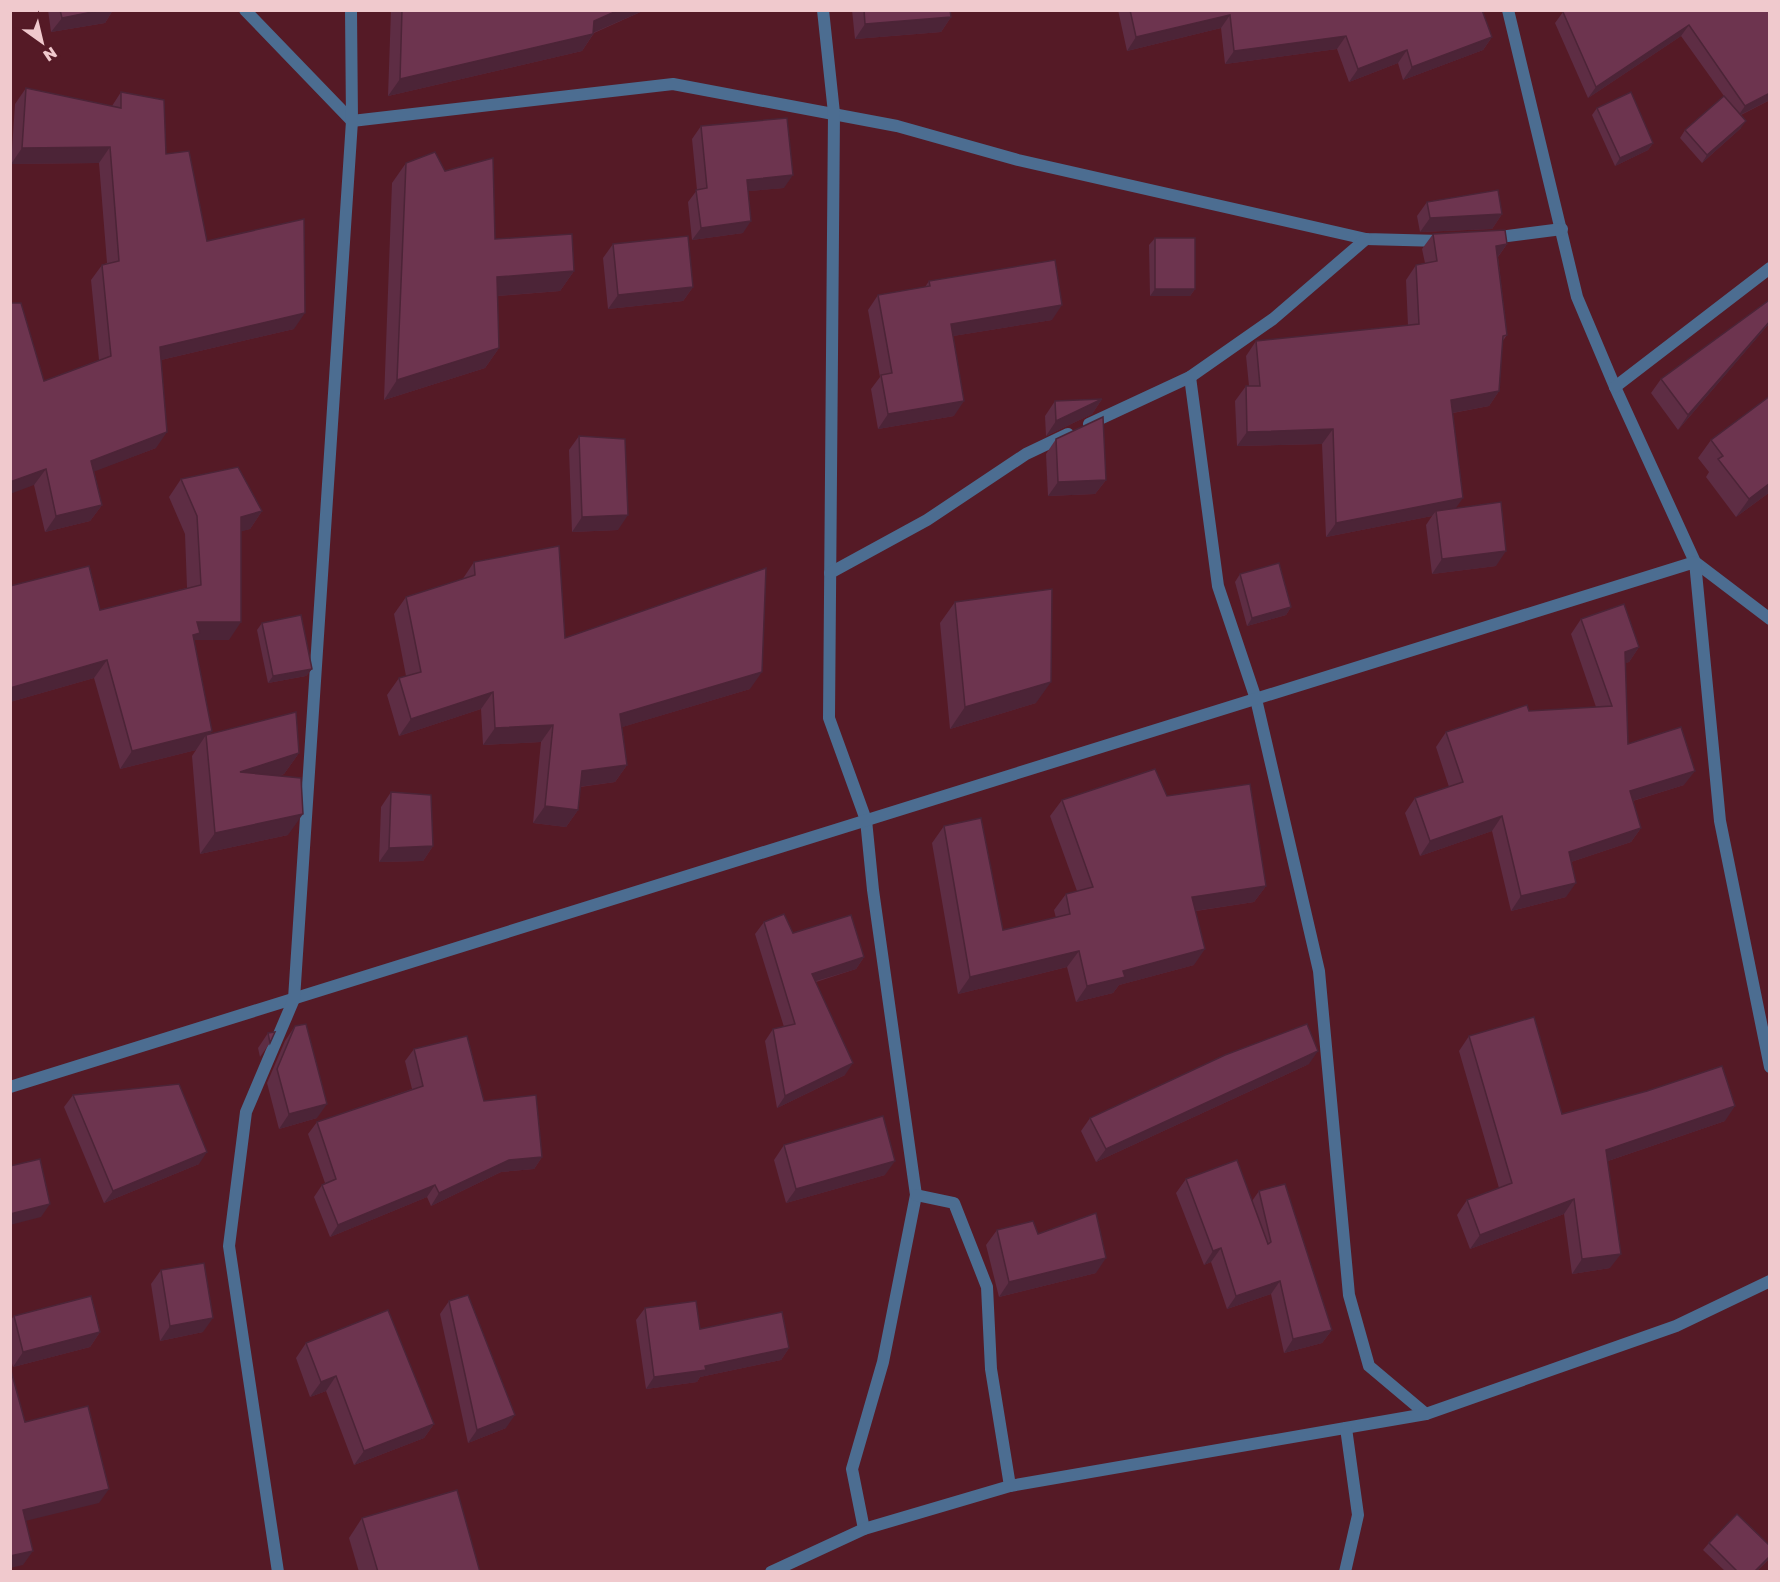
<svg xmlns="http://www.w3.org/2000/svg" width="1780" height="1582" viewBox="0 0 1780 1582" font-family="'Golos Text',sans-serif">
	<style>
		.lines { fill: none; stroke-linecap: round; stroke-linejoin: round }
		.minor { stroke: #4c6d91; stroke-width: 12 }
		.wall { fill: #5e2d44 }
		.shaded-wall { fill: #4c2437 }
		.building { fill: #6d344f; stroke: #4c2437; stroke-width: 1.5 }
	</style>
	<rect width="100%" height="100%" fill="#551a26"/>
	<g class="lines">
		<!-- minor -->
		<g class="minor">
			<polyline points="245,10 352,121 673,84 897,126 1018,160 1366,239 1441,241"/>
			<polyline points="823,10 834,113 829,718 866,820 873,890 916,1195 883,1362 852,1469 864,1529"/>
			<polyline points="1508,10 1577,297 1615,387 1695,562 1770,619"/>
			<polyline points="1492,238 1562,229"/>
			<polyline points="1190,377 1218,586 1256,699 1319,971 1349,1295 1369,1366 1426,1414"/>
			<polyline points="1615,387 1770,268"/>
			<polyline points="1089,424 1190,377 1273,319 1366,239"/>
			<polyline points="830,573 927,520 1026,454 1068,434"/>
			<polyline points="10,1087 1695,562 1720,821 1770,1067"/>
			<polyline points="916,1195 954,1203 987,1287 991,1369 1010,1486"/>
			<polyline points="278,1572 229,1246 246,1112 294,999 352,121 351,10"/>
			<polyline points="771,1572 864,1529 1010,1486 1426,1414 1676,1326 1770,1281"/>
			<polyline points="1345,1572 1358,1515 1346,1428"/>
		</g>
	</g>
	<!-- wall -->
	<g class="wall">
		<polygon points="48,10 113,10 105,23 51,32"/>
		<polygon points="391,10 645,10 594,33 582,51 388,96"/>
		<polygon points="852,10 950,10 951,17 941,32 855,39"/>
		<polygon points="1118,10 1482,10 1492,37 1483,50 1403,80 1398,63 1349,82 1337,49 1225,64 1221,28 1127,51"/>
		<polygon points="1770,10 1770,100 1741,115 1741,128 1702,163 1680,138 1685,130 1724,96 1681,36 1588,98 1555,23 1563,12"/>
		<polygon points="26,88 112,106 121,92 166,154 207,241 294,329 161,360 156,448 94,471 102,505 90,521 45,532 34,485 44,381 99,360 91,280 102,265 107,263 99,163 11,164 15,104"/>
		<polygon points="1597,108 1653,143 1648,150 1615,166 1592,115"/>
		<polygon points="701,126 784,188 748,191 743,233 692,240 688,202 697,190 692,139"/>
		<polygon points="406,163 445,171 495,239 574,271 560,291 497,296 499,348 485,368 384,400 392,183"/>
		<polygon points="1427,202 1502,214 1492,229 1420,232 1417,216"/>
		<polygon points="1433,234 1507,244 1498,257 1507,335 1502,342 1499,391 1489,406 1453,413 1456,508 1496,566 1432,574 1426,525 1432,516 1326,537 1322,444 1237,446 1235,401 1246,386 1249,386 1246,356 1256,341 1408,326 1406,280 1416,265 1425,263 1422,249"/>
		<polygon points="1155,238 1195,289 1190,296 1150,296 1149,245"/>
		<polygon points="613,244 693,287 683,301 608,309 603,258"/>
		<polygon points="929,281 1052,320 953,336 954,416 878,429 871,389 880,377 868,310 878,295 925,287"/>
		<polygon points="1770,303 1770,323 1767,326 1678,430 1651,393 1661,379"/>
		<polygon points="1770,396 1770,492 1736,517 1706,477 1709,472 1698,458 1711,440"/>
		<polygon points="1102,399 1092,414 1046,436 1045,416 1055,401"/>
		<polygon points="579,436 618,530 572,532 569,450"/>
		<polygon points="1056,439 1106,480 1095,494 1048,496 1046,454"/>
		<polygon points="181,479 262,511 250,529 241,531 229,640 195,640 194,641 210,734 299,753 284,774 279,776 288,835 200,854 192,756 196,750 120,769 94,678 10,702 10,586 100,610 187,588 185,534 169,497"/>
		<polygon points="474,562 565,638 750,689 622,727 627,765 615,782 580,787 578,810 566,827 533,823 541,742 483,745 481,709 399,736 387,695 399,678 406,676 394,614 406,597 462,580"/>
		<polygon points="1240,574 1291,607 1286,615 1247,626 1235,582"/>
		<polygon points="955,602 1036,703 950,729 940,623"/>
		<polygon points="1581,619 1639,647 1629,662 1625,663 1628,744 1684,785 1633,801 1641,828 1631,842 1571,862 1566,897 1511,911 1492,831 1420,856 1405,813 1415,798 1449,787 1436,747 1446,732 1529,711 1596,707 1571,634"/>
		<polygon points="262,623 312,669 306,676 268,683 257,630"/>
		<polygon points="391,792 433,846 423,861 379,862 381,807"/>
		<polygon points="1167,796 1266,886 1254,902 1196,911 1194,965 1119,985 1113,993 1076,1002 1067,967 958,994 932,843 944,826 1003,930 1056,918 1054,910 1066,894 1077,891 1050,816 1062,800"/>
		<polygon points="764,922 864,957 856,969 816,982 845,1075 777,1108 765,1041 773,1029 784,1027 755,934"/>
		<polygon points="295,1026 317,1118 279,1129 267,1083 285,1041"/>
		<polygon points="268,1033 270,1043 260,1057 258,1048"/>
		<polygon points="1469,1036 1562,1114 1725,1121 1608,1161 1610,1268 1572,1274 1564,1214 1470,1249 1457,1215 1467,1200 1499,1188 1459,1051"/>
		<polygon points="414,1049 484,1101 542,1157 534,1169 501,1172 431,1206 427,1197 330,1237 314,1197 322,1185 325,1183 308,1134 317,1122 412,1089 405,1061"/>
		<polygon points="1309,1064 1096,1162 1081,1131 1090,1118"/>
		<polygon points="73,1095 199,1164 104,1203 64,1107"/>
		<polygon points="784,1145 885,1175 786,1203 774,1160"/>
		<polygon points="1186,1179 1252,1201 1259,1191 1332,1330 1322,1343 1284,1353 1271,1294 1227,1309 1211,1262 1204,1265 1176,1193"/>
		<polygon points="997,1230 1038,1234 1096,1273 999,1297 986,1245"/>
		<polygon points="161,1270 203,1332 160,1341 151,1284"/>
		<polygon points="449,1301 506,1428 468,1443 440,1314"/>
		<polygon points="645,1308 700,1329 789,1348 781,1360 700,1377 697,1382 646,1389 636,1320"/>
		<polygon points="14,1316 100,1332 90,1347 13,1367 10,1357 10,1321"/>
		<polygon points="306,1343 434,1424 424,1438 354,1465 326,1391 310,1397 296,1358"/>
		<polygon points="362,1518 480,1572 359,1572 349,1538"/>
		<polygon points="1709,1543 1770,1546 1770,1558 1756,1572 1726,1572 1703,1550"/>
	</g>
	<!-- shaded-wall -->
	<g class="shaded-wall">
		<polygon points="102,10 113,10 105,23 51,32 62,18"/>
		<polygon points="619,10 645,10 588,35 593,34 582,51 388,96 400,79 594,21"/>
		<polygon points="1230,15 1221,28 1127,51 1136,37"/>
		<polygon points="951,17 941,32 855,39 865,24"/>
		<polygon points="1689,25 1681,36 1588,98 1596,87"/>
		<polygon points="1346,36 1337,49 1225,64 1234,51"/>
		<polygon points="1492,37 1483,50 1403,80 1412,67"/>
		<polygon points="1407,50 1398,63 1349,82 1358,69"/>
		<polygon points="1770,93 1770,100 1738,116 1745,106"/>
		<polygon points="1746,121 1741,128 1702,163 1707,155"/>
		<polygon points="1653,143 1648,150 1615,166 1620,158"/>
		<polygon points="110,147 99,163 11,164 22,148"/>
		<polygon points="793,175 784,188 738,192 747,180"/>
		<polygon points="1502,214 1492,229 1420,232 1430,218"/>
		<polygon points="751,221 743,233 692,240 701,228"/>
		<polygon points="1507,244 1497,258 1496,246"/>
		<polygon points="574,271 560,291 483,297 497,277"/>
		<polygon points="693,287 683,301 608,309 618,295"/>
		<polygon points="1155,289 1195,289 1190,296 1150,296"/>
		<polygon points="1062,305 1052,320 941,338 951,324"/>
		<polygon points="305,313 294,329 148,363 160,347"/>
		<polygon points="1770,321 1770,323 1767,326 1678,430 1688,415"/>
		<polygon points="499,348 485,368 384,400 397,380"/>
		<polygon points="1499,391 1489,406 1441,415 1451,400"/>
		<polygon points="1102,399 1092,414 1046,436 1056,421"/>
		<polygon points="964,401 954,416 878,429 888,414"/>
		<polygon points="1333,429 1322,444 1237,446 1247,432"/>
		<polygon points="167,432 156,448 80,477 91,461"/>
		<polygon points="46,469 34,485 10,494 10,482"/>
		<polygon points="1106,480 1095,494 1048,496 1058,482"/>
		<polygon points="1770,483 1770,492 1736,517 1749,499"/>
		<polygon points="1463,498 1453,512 1436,511 1432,516 1326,537 1336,523"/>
		<polygon points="102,505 90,521 45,532 56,516"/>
		<polygon points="262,511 250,529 229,535 241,517"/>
		<polygon points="628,515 618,530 572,532 582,517"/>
		<polygon points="1506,551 1496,566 1432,574 1442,559"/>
		<polygon points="1291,607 1286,615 1247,626 1252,618"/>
		<polygon points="197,622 241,622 229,640 195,640 188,650"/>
		<polygon points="1639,647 1629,662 1615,667 1625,652"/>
		<polygon points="107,660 94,678 10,702 10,688"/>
		<polygon points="312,669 306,676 268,683 273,676"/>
		<polygon points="762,672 750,689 609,731 620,714"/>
		<polygon points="1051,682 1036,703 950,729 965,707"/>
		<polygon points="493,692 481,709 399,736 411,719"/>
		<polygon points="553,725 541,742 483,745 495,728"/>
		<polygon points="212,731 207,739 206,735 196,750 120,769 132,751"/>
		<polygon points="299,753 284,774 225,794 240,772"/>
		<polygon points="627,765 615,782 570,788 582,771"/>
		<polygon points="1695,771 1684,785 1619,805 1630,791"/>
		<polygon points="545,806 578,810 566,827 533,823"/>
		<polygon points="303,814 288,835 200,854 215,833"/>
		<polygon points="1502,816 1492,831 1420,856 1430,841"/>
		<polygon points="1641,828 1631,842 1559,866 1569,852"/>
		<polygon points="433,846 423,861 379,862 389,848"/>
		<polygon points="1576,883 1566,897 1511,911 1521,896"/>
		<polygon points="1266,886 1254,902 1181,913 1192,897"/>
		<polygon points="1205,949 1194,965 1119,985 1113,993 1076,1002 1087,986 1123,971"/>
		<polygon points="1079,951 1067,967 958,994 970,977"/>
		<polygon points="864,957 856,969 803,985 812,974"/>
		<polygon points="1318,1051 1309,1064 1096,1162 1106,1149"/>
		<polygon points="853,1063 845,1075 777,1108 785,1096"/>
		<polygon points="327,1104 317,1118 279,1129 289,1114"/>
		<polygon points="1735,1106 1725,1121 1596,1165 1606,1150"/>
		<polygon points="207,1152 199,1164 104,1203 113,1191"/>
		<polygon points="542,1157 534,1169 501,1172 431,1206 439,1193 509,1160"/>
		<polygon points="895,1161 885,1175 786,1203 796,1189"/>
		<polygon points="435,1185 427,1197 330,1237 338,1225"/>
		<polygon points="1574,1199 1564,1214 1470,1249 1480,1235"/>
		<polygon points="50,1204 41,1217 10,1225 10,1214"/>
		<polygon points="1221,1248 1211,1262 1204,1265 1213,1251"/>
		<polygon points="1621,1254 1610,1268 1572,1274 1582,1259"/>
		<polygon points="1106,1258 1096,1273 999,1297 1009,1282"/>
		<polygon points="1280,1281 1271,1294 1227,1309 1236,1296"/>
		<polygon points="213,1318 203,1332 160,1341 170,1326"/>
		<polygon points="1332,1330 1322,1343 1284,1353 1293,1339"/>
		<polygon points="100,1332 90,1347 13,1367 23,1352"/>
		<polygon points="789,1348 781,1360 700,1377 697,1382 646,1389 654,1377"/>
		<polygon points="336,1376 326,1391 310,1397 321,1382"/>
		<polygon points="515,1415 506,1428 468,1443 477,1430"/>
		<polygon points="434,1424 424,1438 354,1465 364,1451"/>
		<polygon points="109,1489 99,1503 13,1524 23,1510"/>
		<polygon points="33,1551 23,1565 10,1568 10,1556"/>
		<polygon points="1770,1556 1770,1558 1756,1572 1754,1572"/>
	</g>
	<!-- building -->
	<g class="building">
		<polygon points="60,10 102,10 62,18"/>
		<polygon points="402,10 619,10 594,21 593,34 400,79"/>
		<polygon points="864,10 950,10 951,17 865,24"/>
		<polygon points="1130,10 1482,10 1492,37 1412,67 1407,50 1358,69 1346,36 1234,51 1230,15 1136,37"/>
		<polygon points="1566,10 1770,10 1770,93 1745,106 1689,25 1596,87 1563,12"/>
		<polygon points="26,88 121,108 121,92 164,100 166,154 189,151 207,241 304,219 305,313 160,347 167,432 91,461 102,505 56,516 46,469 10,482 10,303 21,303 44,381 111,356 102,265 119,261 110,147 22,148"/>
		<polygon points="1631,92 1653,143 1620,158 1597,108"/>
		<polygon points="1724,96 1746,121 1707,155 1685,130"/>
		<polygon points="787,118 793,175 747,180 751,221 701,228 696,190 707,188 701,126"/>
		<polygon points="435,152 445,171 493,158 495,239 572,234 574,271 497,277 499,348 397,380 406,163"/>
		<polygon points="1498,190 1502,214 1430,218 1427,202"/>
		<polygon points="1505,230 1507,244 1496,246 1507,335 1503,336 1499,391 1451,400 1463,498 1336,523 1333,429 1247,432 1246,386 1260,386 1256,341 1419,324 1416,265 1437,261 1433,234"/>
		<polygon points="688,236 693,287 618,295 613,244"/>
		<rect x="1155" y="238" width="40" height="51"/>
		<polygon points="1055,260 1062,305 951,324 964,401 888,414 881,375 892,373 878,295 930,286 929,281"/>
		<polygon points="1768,301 1770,303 1770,321 1688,415 1661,379"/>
		<polygon points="1770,396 1770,483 1749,499 1718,459 1723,456 1711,440"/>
		<polygon points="1102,399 1056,421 1055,401"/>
		<polygon points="1103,417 1106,480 1058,482 1056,439"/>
		<polygon points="579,436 625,439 628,515 582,517"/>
		<polygon points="238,467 262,511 241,517 241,622 197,622 200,633 193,635 212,731 132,751 107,660 10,688 10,586 89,566 100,610 201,585 197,516 181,479"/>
		<polygon points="1501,502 1506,551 1442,559 1436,511"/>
		<polygon points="559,546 565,638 766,568 762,672 620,714 627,765 582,771 578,810 545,806 553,725 495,728 493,692 411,719 399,678 421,672 406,597 475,575 474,562"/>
		<polygon points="1279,563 1291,607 1252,618 1240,574"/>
		<polygon points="1052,589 1051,682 965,707 955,602"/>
		<polygon points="1624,604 1639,647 1625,652 1628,744 1681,727 1695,771 1630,791 1641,828 1569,852 1576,883 1521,896 1502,816 1430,841 1415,798 1463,782 1446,732 1527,705 1529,711 1612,706 1581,619"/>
		<polygon points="301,615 312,669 273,676 262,623"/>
		<polygon points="296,712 299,753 240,772 301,778 303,814 215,833 206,735"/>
		<polygon points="1155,769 1167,796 1250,784 1266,886 1192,897 1205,949 1123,971 1125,977 1087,986 1079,951 970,977 944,826 981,818 1003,930 1070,914 1066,894 1093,887 1062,800"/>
		<polygon points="391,792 431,795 433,846 389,848"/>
		<polygon points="784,914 793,933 851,915 864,957 812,974 853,1063 785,1096 773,1029 795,1024 764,922"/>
		<polygon points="1534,1017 1562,1114 1647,1091 1722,1066 1735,1106 1606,1150 1621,1254 1582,1259 1574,1199 1480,1235 1467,1200 1512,1183 1469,1036"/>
		<polygon points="306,1024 327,1104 289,1114 277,1069 295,1026"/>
		<polygon points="1307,1024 1318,1051 1106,1149 1090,1118 1225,1055"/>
		<polygon points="275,1032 270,1043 268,1033"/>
		<polygon points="467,1036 484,1101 536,1095 542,1157 509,1160 439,1193 435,1185 338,1225 322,1185 336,1179 317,1122 423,1086 414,1049"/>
		<polygon points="179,1084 207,1152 113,1191 73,1095"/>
		<polygon points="883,1116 895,1161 796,1189 784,1145"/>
		<polygon points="40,1159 50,1204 10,1214 10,1166"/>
		<polygon points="1237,1160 1268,1244 1271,1242 1259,1191 1285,1184 1332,1330 1293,1339 1280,1281 1236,1296 1221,1248 1213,1251 1186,1179"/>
		<polygon points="1096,1213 1106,1258 1009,1282 997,1230 1033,1221 1038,1234"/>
		<polygon points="204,1263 213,1318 170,1326 161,1270"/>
		<polygon points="468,1295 515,1415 477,1430 449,1301"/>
		<polygon points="91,1296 100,1332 23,1352 14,1316"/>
		<polygon points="696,1301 700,1329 782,1312 789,1348 705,1366 706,1370 654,1377 645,1308"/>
		<polygon points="388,1310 434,1424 364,1451 336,1376 321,1382 306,1343"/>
		<polygon points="10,1367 25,1422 88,1406 109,1489 23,1510 33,1551 10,1556"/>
		<polygon points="457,1490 480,1572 378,1572 362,1518"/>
		<polygon points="1737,1514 1770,1546 1770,1556 1754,1572 1738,1572 1709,1543"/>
	</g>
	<!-- border -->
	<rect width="1780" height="1582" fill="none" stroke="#f0c9cd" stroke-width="24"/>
	<!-- north arrow -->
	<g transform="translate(42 42) rotate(146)" stroke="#551a26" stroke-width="4.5" paint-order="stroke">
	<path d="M0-4.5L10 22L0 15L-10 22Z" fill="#f0c9cd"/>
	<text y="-9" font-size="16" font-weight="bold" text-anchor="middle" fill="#f0c9cd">N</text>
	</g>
</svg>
